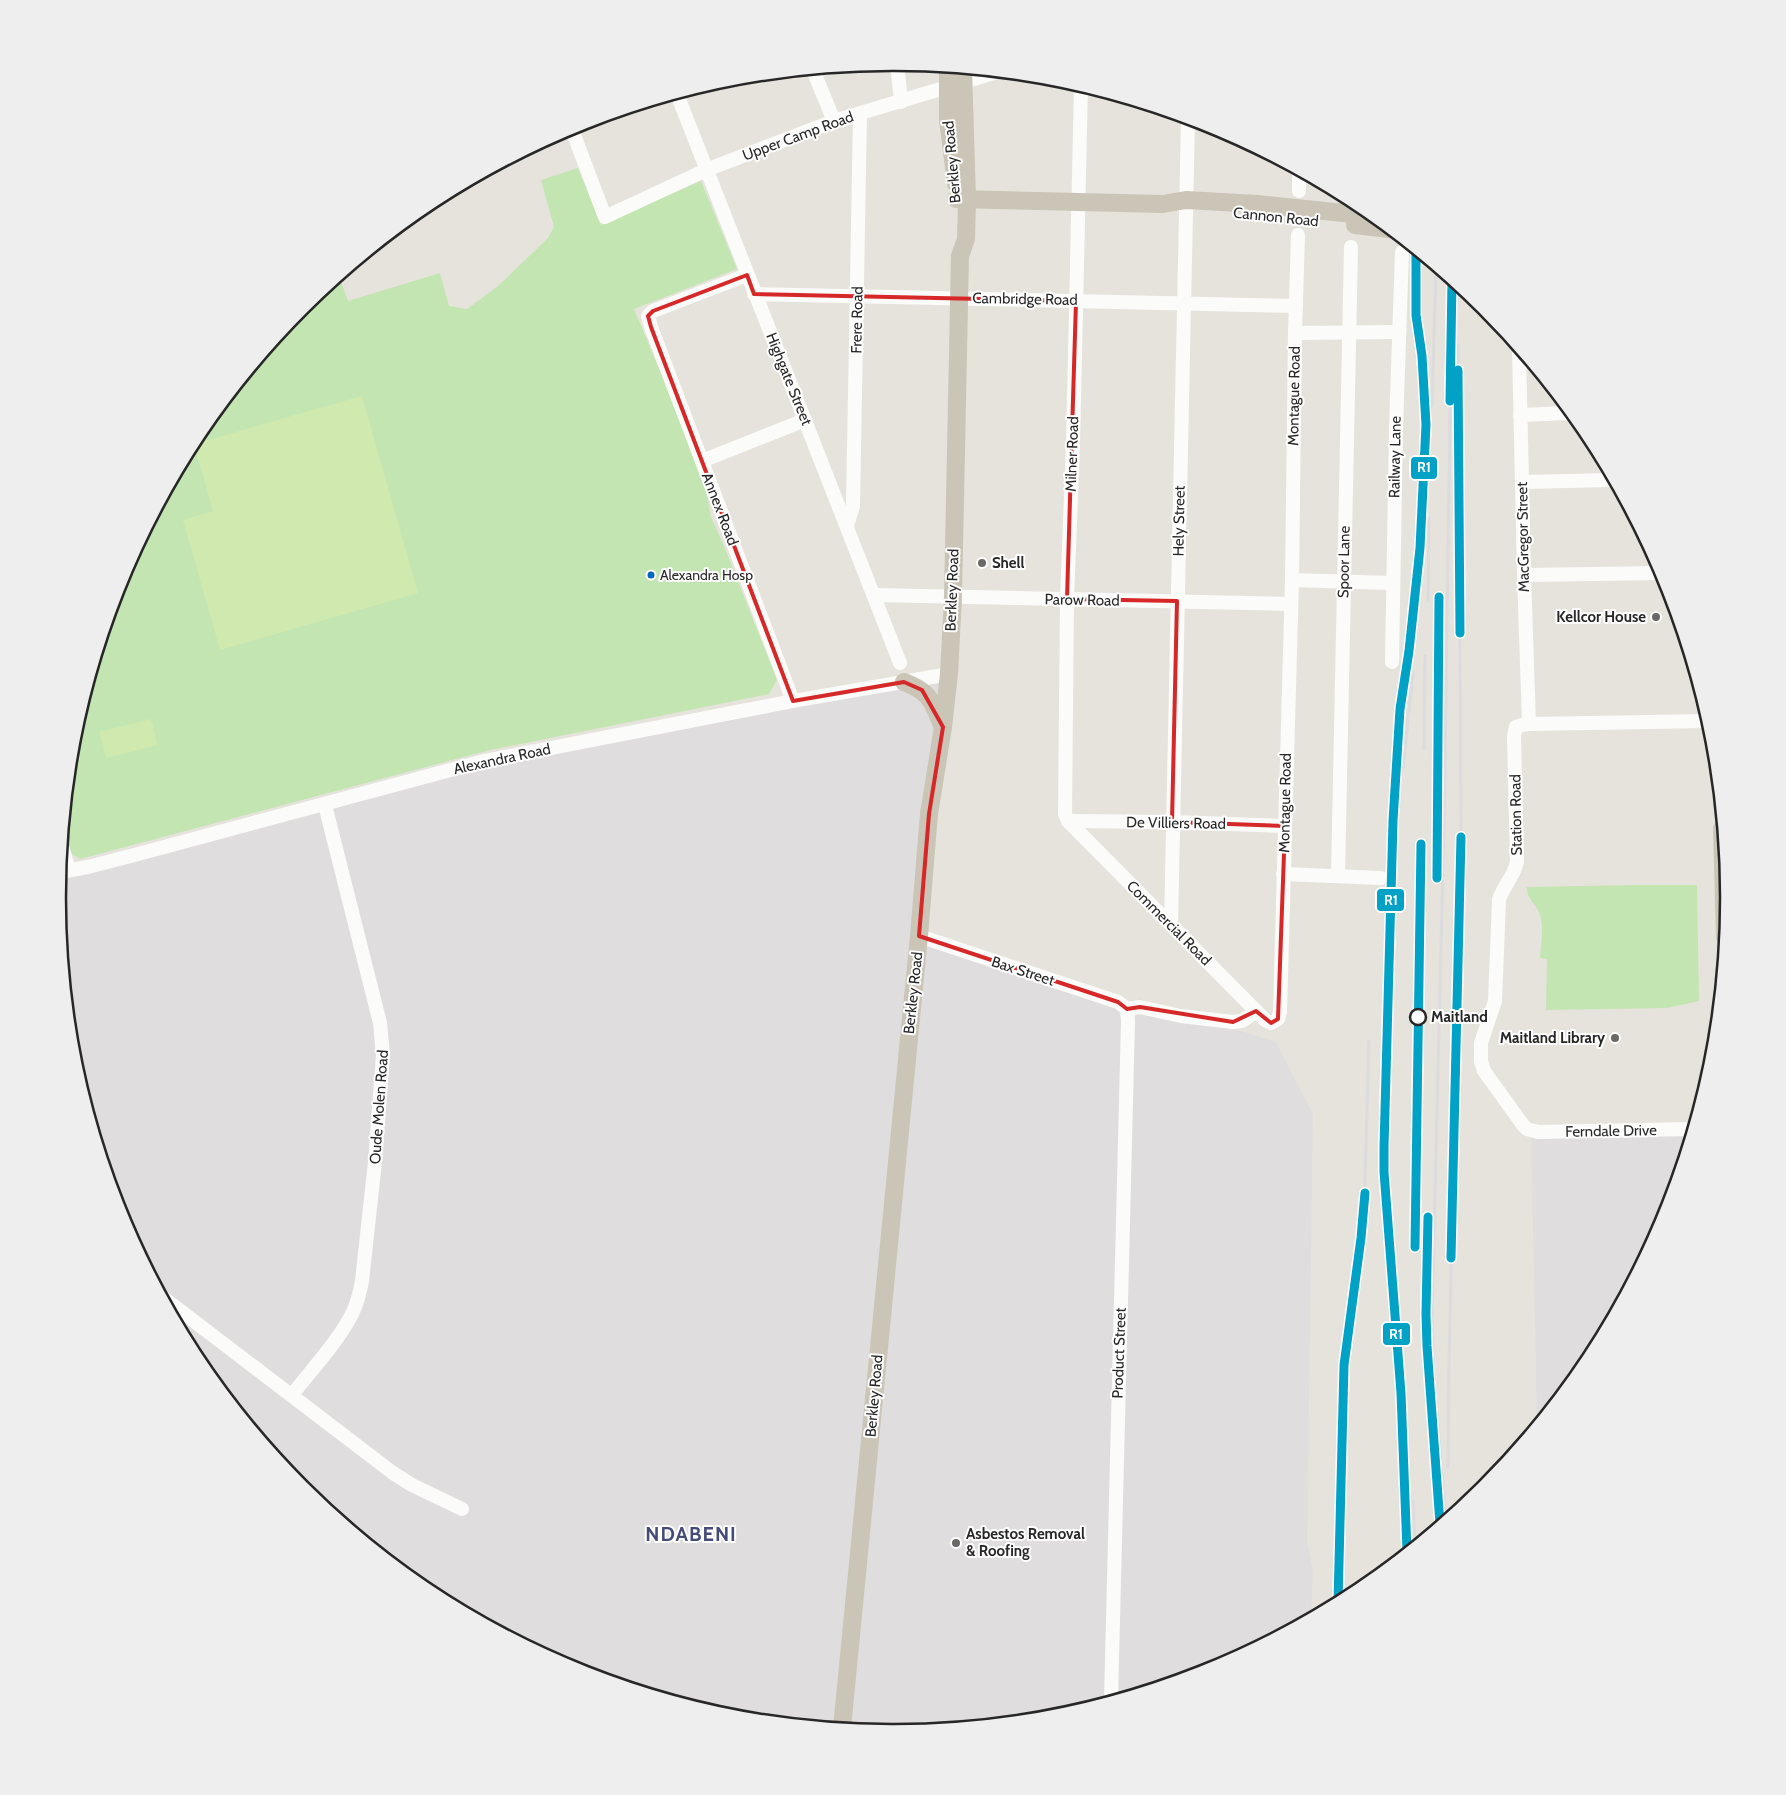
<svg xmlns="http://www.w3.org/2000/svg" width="1786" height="1795" viewBox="0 0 1786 1795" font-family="Cabin,sans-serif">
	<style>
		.industrial { fill: #e0dddf }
		.green { fill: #c3e5b2 }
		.pitch { fill: #cfe9ae }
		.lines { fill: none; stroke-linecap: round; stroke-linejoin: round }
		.minor { stroke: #fbfbfa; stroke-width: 14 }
		.major { stroke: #cac5b6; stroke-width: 18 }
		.rail { stroke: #dcdbde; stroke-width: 3 }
		.rail-1-casing { stroke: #fff; stroke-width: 12 }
		.rail-1 { stroke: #02a2c6; stroke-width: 9 }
		.marked { fill: none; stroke: #d62828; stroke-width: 4; stroke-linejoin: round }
		.poi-dot { fill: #6a6966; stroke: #fff; stroke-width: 2 }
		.bus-dot { fill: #0065bd; stroke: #fff; stroke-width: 2 }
		.stop-dot { fill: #fff; stroke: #272727; stroke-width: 2.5 }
		.labels { text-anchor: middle; stroke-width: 4; stroke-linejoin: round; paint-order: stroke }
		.bus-label { font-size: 14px; fill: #272727; stroke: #fff; text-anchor: start }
		.street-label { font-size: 15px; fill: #272727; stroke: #fff }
		.poi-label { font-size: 15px; font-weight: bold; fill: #272727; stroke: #fff; text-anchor: start }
		.stop-label { font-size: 15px; font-weight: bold; fill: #272727; stroke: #fff; text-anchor: start }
		.district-label { font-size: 20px; font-weight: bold; letter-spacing: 1px; fill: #454b79; stroke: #fff }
		.rim { fill: none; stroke: #272727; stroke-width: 2.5 }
		.line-badge { stroke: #fff; stroke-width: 2 }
		.badge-label { font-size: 14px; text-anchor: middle; font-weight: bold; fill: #fff }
	</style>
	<rect width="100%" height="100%" fill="#e6e3dc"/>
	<!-- industrial -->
	<g class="industrial">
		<polygon points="949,674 919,936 1126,1007 1140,999 1276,1042 1313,1114 1307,1541 1313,1572 1311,1617 1212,1670 1056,1717 893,1733 730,1717 573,1669 429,1592 302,1488 198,1361 121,1217 74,1060 58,898 60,872 484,761"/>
		<polygon points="1692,1129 1665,1218 1588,1362 1537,1423 1531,1131"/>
	</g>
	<!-- green -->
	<g class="green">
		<polygon points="578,168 601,225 701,181 737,269 634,309 703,474 711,517 724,546 777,680 769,694 490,750 80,859 72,854 64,829 74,734 121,578 198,433 302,307 339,276 348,301 440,273 449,306 467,309 498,286 548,238 554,227 541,180"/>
		<path d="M1633,885h64l2,116 -32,7 -121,2 1,-51 -7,-1c1,-13 4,-30 0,-43 -3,-11 -14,-16 -13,-28z"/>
	</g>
	<!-- pitch -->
	<g class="pitch">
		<polygon points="362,396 418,593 220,650 183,520 213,511 194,444"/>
		<polygon points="151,719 158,745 106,758 99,732"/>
	</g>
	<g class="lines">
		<!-- minor -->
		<g class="minor">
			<polyline points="897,62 901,102"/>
			<polyline points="813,70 834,121"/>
			<polyline points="1081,86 1073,444 1067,599 1065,814 1068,821 1265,1020 1271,1023 1278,1019 1280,1012 1292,580 1295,333 1298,235"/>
			<polyline points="677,94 900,663"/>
			<polyline points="571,127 605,217 706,170 834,121 997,72"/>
			<polyline points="1299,191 1299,172"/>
			<polyline points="747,275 653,311 648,316 651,327 793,701"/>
			<polyline points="754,294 1296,306"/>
			<polyline points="1295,333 1398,332"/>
			<polyline points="1519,349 1524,575 1529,724"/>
			<polyline points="1520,415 1571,413"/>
			<polyline points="702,461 805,420"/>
			<polyline points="1522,482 1612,480"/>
			<polyline points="847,526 853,506 860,114"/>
			<polyline points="1524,575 1663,573"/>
			<polyline points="1292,580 1392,583"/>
			<polyline points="874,595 1290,604"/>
			<polyline points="1392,662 1396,428 1402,252"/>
			<polyline points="1068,821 1172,822 1285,826"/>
			<polyline points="62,847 69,870"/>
			<polyline points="60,872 88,867 142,853 484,761 793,701 949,674"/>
			<polyline points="1283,874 1381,878"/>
			<polyline points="1338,876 1351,247"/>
			<polyline points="1171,924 1188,118"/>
			<polyline points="919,936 1118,1002 1127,1009 1128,1021 1111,1700"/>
			<polyline points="1127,1009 1140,1007 1181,1016 1233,1022 1242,1021 1256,1011"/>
			<path d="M1692,1129l-154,3 -11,-3 -4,-4 -39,-54 -3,-10v-18l14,-42 4,-101c4,-14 15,-23 18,-38l-3,-126 2,-9 6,-2 7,-1 179,-3"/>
			<polyline points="165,1299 393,1473 412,1485 462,1509"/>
			<path d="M292,1395c20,-26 45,-52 60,-81 5,-10 8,-22 10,-33l13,-119 8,-107 -3,-32 -55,-218"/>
		</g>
		<!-- major -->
		<g class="major">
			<polyline points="948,67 948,120 956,184"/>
			<polyline points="956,199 1163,204 1186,200 1257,204 1373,216"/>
			<polyline points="1355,225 1389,229"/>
			<path d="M904,682c27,10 28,20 39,45"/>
			<polyline points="1722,829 1725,937"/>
			<polyline points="842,1728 919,936 929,814 943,727 949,674 953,597 960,256 966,239 967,199 963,69"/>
		</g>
		<!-- rail -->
		<g class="rail">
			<polyline points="1432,406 1436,267"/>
			<polyline points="1428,601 1429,518"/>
			<polyline points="1424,749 1425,656"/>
			<polyline points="1403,767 1413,673"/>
			<polyline points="1448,1467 1449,1364 1461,824 1458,345"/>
			<polyline points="1413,1501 1415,1545"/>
			<polyline points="1446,1520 1434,1378 1432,1318 1444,823 1452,280"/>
			<polyline points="1407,1551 1401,1393 1384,1172 1384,1147 1393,821 1400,709 1409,651 1420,548 1426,425 1422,356 1416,315 1416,251"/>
			<polyline points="1338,1602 1344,1365 1364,1212 1369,1041"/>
		</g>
		<defs>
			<g id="rail-1">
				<polyline points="1458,370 1460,633"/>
				<polyline points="1450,401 1452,280"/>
				<polyline points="1437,878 1439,597"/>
				<polyline points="1428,1217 1426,1314 1427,1346 1440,1524"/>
				<polyline points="1415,1247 1421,844"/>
				<polyline points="1451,1258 1461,837"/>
				<polyline points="1407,1551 1401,1393 1384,1172 1384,1147 1393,821 1400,709 1409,651 1420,548 1426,425 1422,356 1416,315 1416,251"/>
				<polyline points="1338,1602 1344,1365 1361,1238 1365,1193"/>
			</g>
		</defs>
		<!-- rail-1 casing -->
		<use href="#rail-1" class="rail-1-casing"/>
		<!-- rail-1 -->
		<use href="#rail-1" class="rail-1"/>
	</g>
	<!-- marked area -->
	<path class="marked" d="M747,275l7,19 322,7 -9,298 110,2 -5,221 113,4 -7,193 -7,4 -15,-12 -23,11 -93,-15 -13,2 -9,-7 -199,-66 10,-122 14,-87 -21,-37 -18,-8 -111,19 -142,-374 -3,-11 5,-5z"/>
	<!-- markers -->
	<g class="poi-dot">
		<circle cx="982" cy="563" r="5"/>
		<circle cx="1656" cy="617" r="5"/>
		<circle cx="1615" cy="1038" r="5"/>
		<circle cx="956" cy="1543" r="5"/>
	</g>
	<circle class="bus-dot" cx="651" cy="575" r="4.5"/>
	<circle class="stop-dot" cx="1418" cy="1017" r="8"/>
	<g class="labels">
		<!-- bus labels -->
		<g class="bus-label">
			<text x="660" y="580">Alexandra Hosp</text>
		</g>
		<!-- street labels -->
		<g class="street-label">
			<text transform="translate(798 136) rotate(-20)" y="5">Upper Camp Road</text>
			<text transform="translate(952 162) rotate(-95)" y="5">Berkley Road</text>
			<text transform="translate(1276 217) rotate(6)" y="5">Cannon Road</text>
			<text transform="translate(1025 299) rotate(1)" y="5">Cambridge Road</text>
			<text transform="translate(857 320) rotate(-89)" y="5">Frere Road</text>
			<text transform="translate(789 379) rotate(68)" y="5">Highgate Street</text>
			<text transform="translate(1294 396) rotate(-89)" y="5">Montague Road</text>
			<text transform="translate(1072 454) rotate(-88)" y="5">Milner Road</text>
			<text transform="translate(1395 457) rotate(-89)" y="5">Railway Lane</text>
			<text transform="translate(720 509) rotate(69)" y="5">Annex Road</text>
			<text transform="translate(1179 521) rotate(-89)" y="5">Hely Street</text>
			<text transform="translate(1523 537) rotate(-91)" y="5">MacGregor Street</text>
			<text transform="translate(1344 562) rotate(-89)" y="5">Spoor Lane</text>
			<text transform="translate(952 590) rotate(-88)" y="5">Berkley Road</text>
			<text transform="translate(1082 600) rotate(1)" y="5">Parow Road</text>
			<text transform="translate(502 759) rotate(-12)" y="5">Alexandra Road</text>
			<text transform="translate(1285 803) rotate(-89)" y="5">Montague Road</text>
			<text transform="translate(1516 815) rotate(-91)" y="5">Station Road</text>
			<text transform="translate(1176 823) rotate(1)" y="5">De Villiers Road</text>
			<text transform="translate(1169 923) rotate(45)" y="5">Commercial Road</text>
			<text transform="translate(1023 971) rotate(18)" y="5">Bax Street</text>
			<text transform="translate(913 993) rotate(-84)" y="5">Berkley Road</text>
			<text transform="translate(379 1107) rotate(-86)" y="5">Oude Molen Road</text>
			<text transform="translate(1611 1131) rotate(-1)" y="5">Ferndale Drive</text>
			<text transform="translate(1119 1353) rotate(-88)" y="5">Product Street</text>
			<text transform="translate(874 1396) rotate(-85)" y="5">Berkley Road</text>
		</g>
		<!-- poi labels -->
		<g class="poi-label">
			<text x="992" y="568">Shell</text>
			<text x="1646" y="622" text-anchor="end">Kellcor House</text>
			<text x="1605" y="1043" text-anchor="end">Maitland Library</text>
			<text x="966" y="1539">Asbestos Removal<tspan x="966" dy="17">&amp; Roofing</tspan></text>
		</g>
		<!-- stop labels -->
		<g class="stop-label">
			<text x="1431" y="1022">Maitland</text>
		</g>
		<!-- district labels -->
		<g class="district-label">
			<text x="691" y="1541">NDABENI</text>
		</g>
	</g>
	<!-- crop -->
	<path d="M0 0H1786V1795H0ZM892 71H894A826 826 0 0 1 1720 897V898A826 826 0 0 1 894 1724H892A826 826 0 0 1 66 898V897A826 826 0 0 1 892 71Z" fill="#eee" fill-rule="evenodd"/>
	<path class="rim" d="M892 71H894A826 826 0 0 1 1720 897V898A826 826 0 0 1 894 1724H892A826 826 0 0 1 66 898V897A826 826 0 0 1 892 71Z"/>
	<g class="line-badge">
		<rect x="1410" y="456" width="28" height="24" rx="5" fill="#02a2c6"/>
		<rect x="1376" y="888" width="29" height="24" rx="5" fill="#02a2c6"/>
		<rect x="1382" y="1322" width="29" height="24" rx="5" fill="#02a2c6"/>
	</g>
	<g class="badge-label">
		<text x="1424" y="472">R1</text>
		<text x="1391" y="905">R1</text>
		<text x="1396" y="1339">R1</text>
	</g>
</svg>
